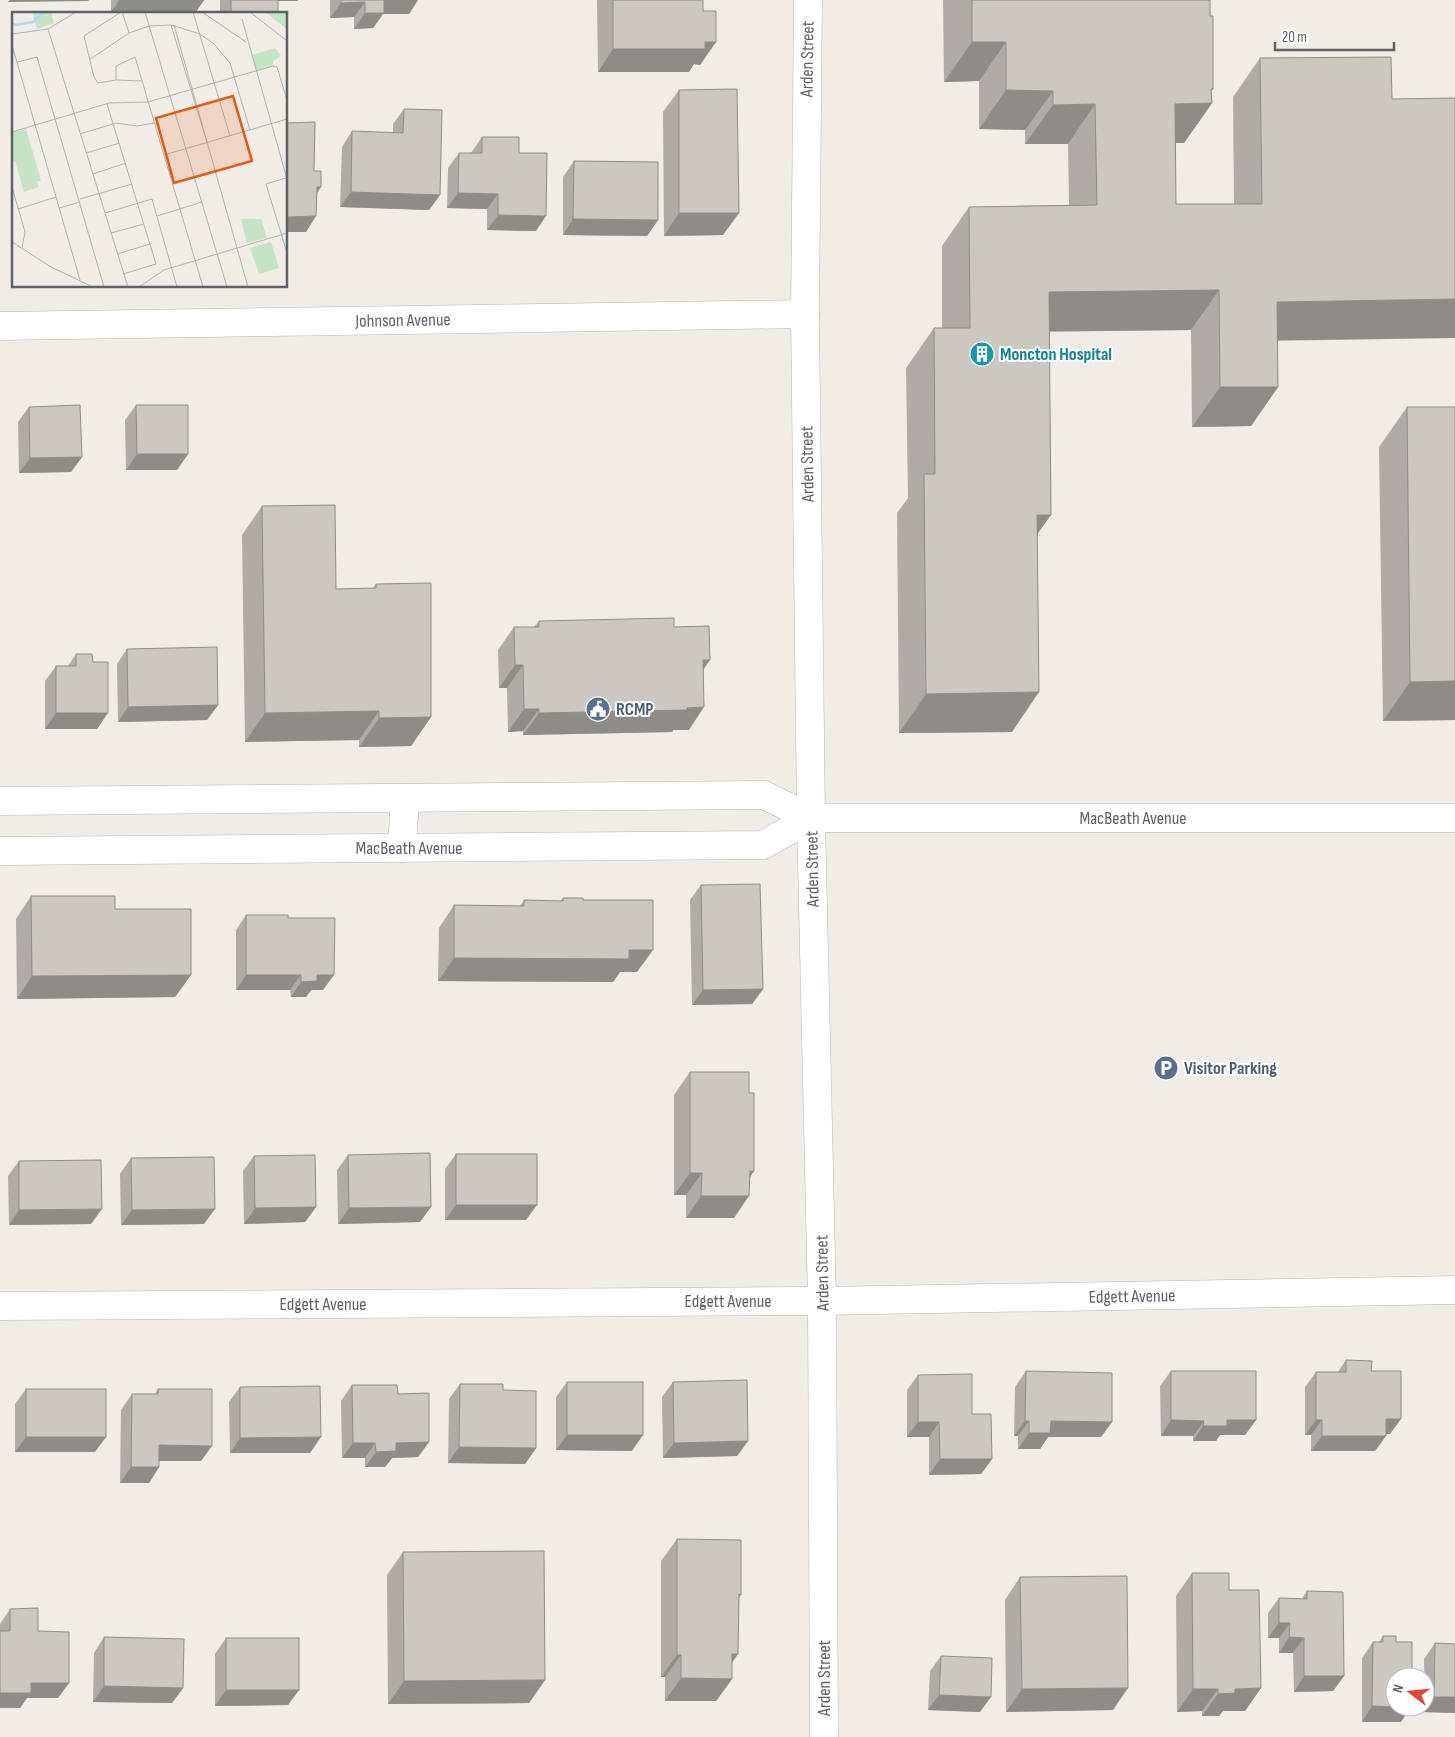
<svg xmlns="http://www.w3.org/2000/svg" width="1455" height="1737" viewBox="0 0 1455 1737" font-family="'Sofia Sans Condensed',sans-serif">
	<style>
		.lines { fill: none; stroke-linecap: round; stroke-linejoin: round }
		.minor-casing { stroke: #b3b6ba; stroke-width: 29 }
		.minor { stroke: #fff; stroke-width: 28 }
		.wall { fill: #afaca7 }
		.shaded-wall { fill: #8e8c88 }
		.building { fill: #cbc8c2; stroke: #8e8c88 }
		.labels { text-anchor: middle; stroke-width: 4; stroke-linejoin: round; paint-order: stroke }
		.street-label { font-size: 18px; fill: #5e6165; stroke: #fff }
		.culture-label { font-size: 18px; font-weight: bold; fill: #0d838f; stroke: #fff; text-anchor: start }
		.service-label { font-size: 18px; font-weight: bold; fill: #4e5e75; stroke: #fff; text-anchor: start }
		.inset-river { fill: none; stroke: #acd9f9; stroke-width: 2.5 }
		.inset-road { fill: none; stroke: #b1b1ae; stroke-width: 1 }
		.view { fill: #e8590c; fill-opacity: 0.15; stroke: #e8590c; stroke-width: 2.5 }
		.inset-edge { fill: none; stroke: #5e6165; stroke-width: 2.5 }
	</style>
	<rect width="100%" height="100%" fill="#efede6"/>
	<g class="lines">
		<defs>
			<g id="minor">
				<polyline points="808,0 805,314 811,818 822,1301 824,1737"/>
				<polyline points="0,326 805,314"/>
				<polyline points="0,801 764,795 811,818 1455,818"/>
				<polyline points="402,848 405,798"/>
				<polyline points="0,851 763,845 811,818"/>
				<polyline points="0,1306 822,1301 1455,1290"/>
			</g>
		</defs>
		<!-- minor casing -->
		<use href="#minor" class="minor-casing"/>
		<!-- minor -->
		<use href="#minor" class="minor"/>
	</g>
	<!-- wall -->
	<g class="wall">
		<polygon points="111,0 204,0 195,13 111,12"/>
		<polygon points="220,0 298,0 297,1 278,1 278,14 220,14"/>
		<polygon points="330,0 418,0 409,14 383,14 373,28 354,29 354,17 330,18"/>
		<polygon points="597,0 703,0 703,11 716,42 700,65 694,64 689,72 598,72"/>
		<polygon points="943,0 1210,0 1212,103 1184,143 1176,143 1176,204 1234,204 1233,97 1260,58 1278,341 1278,387 1251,426 1192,427 1191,330 1049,331 1037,534 1012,732 899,733 897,513 908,498 906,368 934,328 942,328 942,246 969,207 1069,205 1068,144 1025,144 1025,130 979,129 979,81 944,82"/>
		<polygon points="679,90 723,235 664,236 663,112"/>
		<polygon points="404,109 440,195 429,210 340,207 342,147 352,131 393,133 393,124"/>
		<polygon points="482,137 519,153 536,231 487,230 487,209 447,208 448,168 459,153 471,153"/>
		<polygon points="574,161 658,220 647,236 563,235 563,177"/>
		<polygon points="136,405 188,454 177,470 126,470 125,420"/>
		<polygon points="29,407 82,457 71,472 19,473 18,422"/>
		<polygon points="1407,407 1455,720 1383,721 1379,447"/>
		<polygon points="262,506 336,589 373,588 376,584 431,717 411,746 359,747 359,740 245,742 242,535"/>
		<polygon points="539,621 674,627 704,669 689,730 673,730 672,732 523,735 523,731 508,732 507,688 499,688 498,650 514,627 534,627"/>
		<polygon points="127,649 218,705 207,720 118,722 117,664"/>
		<polygon points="76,654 97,729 45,729 45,681 56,666 68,666"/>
		<polygon points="701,885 763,989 752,1004 692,1005 690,900"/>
		<polygon points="31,896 115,909 191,975 175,997 17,999 16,919"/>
		<polygon points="563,898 583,900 637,972 620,972 613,982 438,981 439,928 454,905 520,906 524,900 561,901"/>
		<polygon points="246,915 288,918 323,990 311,990 306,997 291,997 290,990 236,990 236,930"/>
		<polygon points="690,1072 749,1178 734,1218 686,1218 686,1195 674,1195 674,1095"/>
		<polygon points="456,1154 526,1220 445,1220 445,1169"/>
		<polygon points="348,1155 420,1222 338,1224 337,1170"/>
		<polygon points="254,1156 316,1207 305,1222 244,1224 243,1171"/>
		<polygon points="131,1158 204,1224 121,1225 120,1174"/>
		<polygon points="19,1161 91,1224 9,1225 8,1176"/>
		<polygon points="1346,1360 1371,1371 1390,1434 1386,1434 1375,1451 1311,1451 1311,1435 1305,1435 1305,1387 1316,1372 1338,1372"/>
		<polygon points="1026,1371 1112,1422 1101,1437 1048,1437 1040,1449 1018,1449 1018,1436 1014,1436 1015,1387"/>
		<polygon points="1171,1371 1256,1420 1245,1435 1220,1435 1216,1441 1193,1441 1193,1436 1161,1436 1160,1386"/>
		<polygon points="918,1375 972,1414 992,1459 981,1474 929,1475 929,1437 907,1437 907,1390"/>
		<polygon points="567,1382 632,1451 556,1450 556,1397"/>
		<polygon points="673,1382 748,1441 737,1456 663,1458 662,1397"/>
		<polygon points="460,1384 503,1390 536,1448 525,1464 448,1463 449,1399"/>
		<polygon points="352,1385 398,1394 429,1442 418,1457 392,1458 385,1467 365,1467 365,1458 342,1458 341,1401"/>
		<polygon points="240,1387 310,1453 230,1453 229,1402"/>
		<polygon points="26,1389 95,1452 15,1452 15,1404"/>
		<polygon points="158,1389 201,1461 159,1461 159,1467 149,1483 120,1483 121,1410 132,1394 155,1394"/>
		<polygon points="677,1539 741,1595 739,1598 732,1662 732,1679 716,1701 665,1701 665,1677 661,1677 661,1561"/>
		<polygon points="403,1552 545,1680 529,1703 388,1704 387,1575"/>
		<polygon points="1192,1573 1229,1590 1261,1688 1245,1711 1223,1711 1219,1716 1202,1716 1202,1711 1177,1712 1176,1596"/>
		<polygon points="1020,1577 1113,1710 1006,1712 1005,1600"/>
		<polygon points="1307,1591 1344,1676 1333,1691 1294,1692 1293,1653 1279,1653 1279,1638 1268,1638 1268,1613 1279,1598 1302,1599"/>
		<polygon points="10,1609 38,1631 58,1698 27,1698 20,1708 0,1708 0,1624"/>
		<polygon points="1383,1636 1401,1722 1362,1722 1362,1658 1373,1642 1379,1642"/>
		<polygon points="104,1637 183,1688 172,1703 93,1702 94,1653"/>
		<polygon points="226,1638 299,1690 288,1705 215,1706 215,1654"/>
		<polygon points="1435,1643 1455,1713 1423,1712 1423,1707 1425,1707 1424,1659"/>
		<polygon points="941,1656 980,1712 928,1710 930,1671"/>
	</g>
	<!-- shaded-wall -->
	<g class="shaded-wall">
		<polygon points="10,0 89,0 88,1 8,2"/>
		<polygon points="119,0 204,0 195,13 111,12"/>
		<polygon points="268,0 298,0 297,1 267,1"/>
		<polygon points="383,0 418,0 409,14 383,14 373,28 354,29 365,13"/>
		<polygon points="365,2 354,17 330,18 341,3"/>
		<polygon points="705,42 716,42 700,65 694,64 689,72 598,72 613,49"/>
		<polygon points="972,42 1006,42 979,81 944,82"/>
		<polygon points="1211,89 1213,89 1203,103 1212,103 1184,143 1147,143 1175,104"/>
		<polygon points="1006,90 1053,91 1025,130 979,129"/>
		<polygon points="1095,104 1068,144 1025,144 1053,105"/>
		<polygon points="317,187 321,187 311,202"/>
		<polygon points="351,192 440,195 429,210 340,207"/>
		<polygon points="458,193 498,194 487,209 447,208"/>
		<polygon points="679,213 739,213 723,235 664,236"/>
		<polygon points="498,215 546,216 536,231 487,230"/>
		<polygon points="316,216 306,232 286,232 286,217"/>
		<polygon points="573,219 658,220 647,236 563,235"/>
		<polygon points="1219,290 1191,330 1021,332 1049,292"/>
		<polygon points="1455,299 1455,338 1250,341 1277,302"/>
		<polygon points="1220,387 1278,387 1251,426 1192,427"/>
		<polygon points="137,454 188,454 177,470 126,470"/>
		<polygon points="82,457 71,472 19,473 30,458"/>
		<polygon points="1037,515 1051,515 1023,554"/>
		<polygon points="703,660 710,660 694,683"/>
		<polygon points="515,665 523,665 507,688 499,688"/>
		<polygon points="1455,681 1455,720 1383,721 1410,682"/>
		<polygon points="1039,692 1012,732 899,733 926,694"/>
		<polygon points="218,705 207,720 118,722 128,707"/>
		<polygon points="704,707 689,730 673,730 672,732 523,735 539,713"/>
		<polygon points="524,709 539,709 523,731 508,732"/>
		<polygon points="379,711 359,740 245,742 265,713"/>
		<polygon points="56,713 108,713 97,729 45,729"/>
		<polygon points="431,717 411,746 359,747 379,718"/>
		<polygon points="629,950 653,950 637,972 620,972 613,982 438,981 454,958"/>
		<polygon points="191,975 175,997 17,999 32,976"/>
		<polygon points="246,975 301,975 290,990 236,990"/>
		<polygon points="317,975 334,975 323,990 311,990 306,997 291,997 301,982"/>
		<polygon points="763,989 752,1004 692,1005 703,990"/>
		<polygon points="750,1171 754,1171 739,1194"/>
		<polygon points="690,1173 702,1173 686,1195 674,1195"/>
		<polygon points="701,1196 749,1196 734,1218 686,1218"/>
		<polygon points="456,1205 537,1205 526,1220 445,1220"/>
		<polygon points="316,1207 305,1222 244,1224 255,1208"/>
		<polygon points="431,1207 420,1222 338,1224 349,1208"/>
		<polygon points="102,1209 91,1224 9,1225 19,1210"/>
		<polygon points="215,1209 204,1224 121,1225 132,1210"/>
		<polygon points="1386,1419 1401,1419 1390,1434 1375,1434"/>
		<polygon points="1171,1420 1204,1421 1193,1436 1161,1436"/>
		<polygon points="1227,1420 1256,1420 1245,1435 1220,1435 1216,1441 1193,1441 1203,1426"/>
		<polygon points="1316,1420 1322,1420 1311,1435 1305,1435"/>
		<polygon points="1025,1421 1029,1421 1018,1436 1014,1436"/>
		<polygon points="1051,1421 1112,1422 1101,1437 1048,1437 1040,1449 1018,1449 1029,1433"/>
		<polygon points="918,1422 939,1422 929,1437 907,1437"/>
		<polygon points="567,1435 643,1435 632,1451 556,1450"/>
		<polygon points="1322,1436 1386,1436 1375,1451 1311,1451"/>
		<polygon points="26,1437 106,1437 95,1452 15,1452"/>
		<polygon points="321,1437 310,1453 230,1453 240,1438"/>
		<polygon points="748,1441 737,1456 663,1458 674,1443"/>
		<polygon points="429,1442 418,1457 392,1458 385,1467 365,1467 376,1452 396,1443"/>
		<polygon points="353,1443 375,1443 365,1458 342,1458"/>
		<polygon points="159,1445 212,1446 201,1461 149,1461"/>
		<polygon points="459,1447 536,1448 525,1464 448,1463"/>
		<polygon points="940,1459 992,1459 981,1474 929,1475"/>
		<polygon points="131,1467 159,1467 149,1483 120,1483"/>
		<polygon points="1279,1623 1290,1623 1279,1638 1268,1638"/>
		<polygon points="1289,1637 1304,1638 1293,1653 1279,1653"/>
		<polygon points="732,1654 738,1654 722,1677"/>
		<polygon points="677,1655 681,1655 665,1677 661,1677"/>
		<polygon points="1304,1676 1344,1676 1333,1691 1294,1692"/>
		<polygon points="681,1678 732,1679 716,1701 665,1701"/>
		<polygon points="545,1680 529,1703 388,1704 404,1681"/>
		<polygon points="31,1683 69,1683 58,1698 27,1698 20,1708 0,1708 0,1693"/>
		<polygon points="104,1686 183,1688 172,1703 93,1702"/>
		<polygon points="1128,1688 1113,1710 1006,1712 1022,1689"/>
		<polygon points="1261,1688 1245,1711 1223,1711 1219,1716 1202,1716 1218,1694 1235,1689"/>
		<polygon points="1193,1689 1218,1689 1202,1711 1177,1712"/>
		<polygon points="226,1690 299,1690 288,1705 215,1706"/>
		<polygon points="939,1695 991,1697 980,1712 928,1710"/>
		<polygon points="1434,1697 1455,1697 1455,1713 1423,1712"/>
		<polygon points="1372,1706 1411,1707 1401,1722 1362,1722"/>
	</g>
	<!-- building -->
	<g class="building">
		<rect x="231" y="0" width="47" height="14"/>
		<polygon points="341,0 384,0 384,13 365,13 365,2 341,3"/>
		<polygon points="613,0 703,0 703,11 716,11 716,42 705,42 705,49 613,49"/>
		<polygon points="972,0 1210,0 1210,16 1213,16 1213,89 1211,89 1212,103 1175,104 1176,204 1262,204 1260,58 1391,57 1392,99 1455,98 1455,299 1277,302 1278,387 1220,387 1219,290 1049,292 1051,515 1037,515 1039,692 926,694 924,474 935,474 934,328 970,328 969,207 1097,205 1095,104 1053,105 1053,91 1006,90 1006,42 972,42"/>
		<polygon points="737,89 739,213 679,213 679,90"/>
		<polygon points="404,109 442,110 440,195 351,192 352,131 403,133"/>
		<polygon points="315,122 314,171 321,171 321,187 317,187 316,216 286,217 286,123"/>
		<polygon points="482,137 519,137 519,153 547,153 546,216 498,215 498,194 458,193 459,153 482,153"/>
		<polygon points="574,161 658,162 658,220 573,219"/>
		<polygon points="80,405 82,457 30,458 29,407"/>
		<polygon points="136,405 188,405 188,454 137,454"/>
		<polygon points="1407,407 1455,407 1455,681 1410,682"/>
		<polygon points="335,505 336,589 376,588 376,584 431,583 431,717 379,718 379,711 265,713 262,506"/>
		<polygon points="674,618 674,627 709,626 710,660 703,660 704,707 687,708 687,710 539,713 539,709 524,709 523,665 515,665 514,627 539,627 539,621"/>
		<polygon points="217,647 218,705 128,707 127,649"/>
		<polygon points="76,654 92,654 93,662 108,662 108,713 56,713 56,666 76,666"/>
		<polygon points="760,884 763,989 703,990 701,885"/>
		<polygon points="31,896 115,896 115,909 191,909 191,975 32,976"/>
		<polygon points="563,898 583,898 583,900 653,900 653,950 629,950 629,959 454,958 454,905 524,906 524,900 563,901"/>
		<polygon points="246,915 288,915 288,918 335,918 334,975 317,975 317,981 301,982 301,975 246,975"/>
		<polygon points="690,1072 749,1072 749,1093 754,1093 754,1171 750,1171 749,1196 701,1196 702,1173 690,1173"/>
		<polygon points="430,1153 431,1207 349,1208 348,1155"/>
		<rect x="456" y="1154" width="81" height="51"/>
		<polygon points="315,1155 316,1207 255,1208 254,1156"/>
		<polygon points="214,1157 215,1209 132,1210 131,1158"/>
		<polygon points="101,1160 102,1209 19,1210 19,1161"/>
		<polygon points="1346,1360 1372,1361 1371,1371 1401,1371 1401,1419 1386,1419 1386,1436 1322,1436 1322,1420 1316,1420 1316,1372 1346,1372"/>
		<polygon points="1026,1371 1112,1373 1112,1422 1051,1421 1050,1433 1029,1433 1029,1421 1025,1421"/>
		<polygon points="1171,1371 1256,1371 1256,1420 1227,1420 1227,1426 1203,1426 1204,1421 1171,1420"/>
		<polygon points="972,1374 972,1414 991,1414 992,1459 940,1459 939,1422 918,1422 918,1375"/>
		<polygon points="747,1380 748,1441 674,1443 673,1382"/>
		<rect x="567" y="1382" width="76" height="53"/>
		<polygon points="460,1384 503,1384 503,1390 536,1391 536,1448 459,1447"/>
		<polygon points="352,1385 397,1385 398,1394 429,1393 429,1442 396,1443 396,1451 376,1452 375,1443 353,1443"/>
		<polygon points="320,1386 321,1437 240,1438 240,1387"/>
		<rect x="26" y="1389" width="80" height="48"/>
		<polygon points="158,1389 212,1389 212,1446 159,1445 159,1467 131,1467 132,1394 158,1394"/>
		<polygon points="677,1539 741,1540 741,1595 739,1594 738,1654 732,1654 732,1679 681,1678 681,1655 677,1655"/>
		<polygon points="544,1551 545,1680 404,1681 403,1552"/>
		<polygon points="1192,1573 1229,1573 1229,1590 1259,1590 1261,1688 1235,1689 1235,1693 1218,1694 1218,1689 1193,1689"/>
		<polygon points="1127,1576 1128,1688 1022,1689 1020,1577"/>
		<polygon points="1307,1591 1343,1592 1344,1676 1304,1676 1304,1638 1289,1637 1290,1623 1279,1623 1279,1598 1307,1599"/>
		<polygon points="38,1608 38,1631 69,1632 69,1683 31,1683 31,1693 0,1693 0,1631 10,1631 10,1609"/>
		<polygon points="1383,1636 1396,1636 1396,1642 1412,1642 1412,1677 1395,1677 1395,1707 1372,1706 1373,1642 1383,1642"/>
		<polygon points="104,1637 184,1639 183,1688 104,1686"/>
		<rect x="226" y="1638" width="73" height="52"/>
		<polygon points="1435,1643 1455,1644 1455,1697 1434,1697"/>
		<polygon points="941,1656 992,1658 991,1697 939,1695"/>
	</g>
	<!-- icons -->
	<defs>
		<symbol id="building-disc" viewBox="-11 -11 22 22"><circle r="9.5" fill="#0f9aa8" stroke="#fff"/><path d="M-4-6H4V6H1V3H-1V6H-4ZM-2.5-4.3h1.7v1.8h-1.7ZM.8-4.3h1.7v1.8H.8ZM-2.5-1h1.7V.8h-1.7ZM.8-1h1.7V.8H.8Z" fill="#fff"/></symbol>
		<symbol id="civic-disc" viewBox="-11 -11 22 22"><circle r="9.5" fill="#5c6f8a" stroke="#fff"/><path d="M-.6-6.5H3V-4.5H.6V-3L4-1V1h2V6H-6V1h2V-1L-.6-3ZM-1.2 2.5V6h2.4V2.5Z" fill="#fff"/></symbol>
		<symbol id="parking-disc" viewBox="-11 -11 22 22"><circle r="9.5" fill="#5c6f8a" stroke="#fff"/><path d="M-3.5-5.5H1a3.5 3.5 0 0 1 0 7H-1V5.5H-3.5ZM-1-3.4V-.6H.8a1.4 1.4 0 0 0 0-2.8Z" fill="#fff"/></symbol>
	</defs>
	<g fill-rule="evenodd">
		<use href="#building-disc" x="968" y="340" width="28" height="28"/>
		<use href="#civic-disc" x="584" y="695" width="28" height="28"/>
		<use href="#parking-disc" x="1152" y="1054" width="28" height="28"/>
	</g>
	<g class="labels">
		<!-- street labels -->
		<g class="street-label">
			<text transform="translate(807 59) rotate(-89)" y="6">Arden Street</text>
			<text transform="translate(403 320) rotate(-1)" y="6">Johnson Avenue</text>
			<text transform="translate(807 464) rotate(-91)" y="6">Arden Street</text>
			<text x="1133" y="824">MacBeath Avenue</text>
			<text x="409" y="854">MacBeath Avenue</text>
			<text transform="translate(812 869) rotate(-91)" y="6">Arden Street</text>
			<text transform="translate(822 1273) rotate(-91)" y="6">Arden Street</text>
			<text transform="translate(1132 1296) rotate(-1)" y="6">Edgett Avenue</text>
			<text x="728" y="1307">Edgett Avenue</text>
			<text x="323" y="1310">Edgett Avenue</text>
			<text transform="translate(824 1678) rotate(-90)" y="6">Arden Street</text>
		</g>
		<!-- culture labels -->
		<g class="culture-label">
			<text x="1000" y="360">Moncton Hospital</text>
		</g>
		<!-- service labels -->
		<g class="service-label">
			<text x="616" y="715">RCMP</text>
			<text x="1184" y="1074">Visitor Parking</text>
		</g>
	</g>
	<!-- overview -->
	<g transform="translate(12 12)">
		<rect width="275" height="275" fill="#efede6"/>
		<path d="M20,0h19l3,11 -17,6zM253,0h22v18l-4,-4zM263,36l6,8 -8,5v5l-17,5 -5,-16zM14,117l15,51 -4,2 2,5 -15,5 -9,-31h-3v-28zM229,207h20l6,19 -20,5zM259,230l8,26 -20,6 -9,-26z" fill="#c5e4c4"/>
		<path class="inset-river" d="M0,11l3,2 18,-3 11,-10"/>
		<path class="inset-road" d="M109,0l-37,24 10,41 4,6 18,-3 26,1M110,0l7,21M133,0l82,275M181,0l37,124M190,0l44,30M238,0l37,29M230,7l45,160M159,13l36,117M162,13l74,262M36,17l80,258M0,22l36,-5 28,-17M0,33l68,235M77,48l40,-27 20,-7 22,-1 29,9 14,10 16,19 20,67M5,50l20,-5 67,230M104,68v-14l19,-9 68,230M95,92l49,160 -33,10M0,120l97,-29 39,-1 125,-36 4,1 10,33M68,122l36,-11 21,3 17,-3M74,141l34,-10M152,143l123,-36M81,162l33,-11M274,166l-20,6 21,69M0,175l13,45 -3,16M68,187l52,-15M47,196l21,-6M6,197l38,-12M93,201l47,-14 25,88M145,204l45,-14M99,221l33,-9M0,230l39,25 42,20M105,242l33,-10M127,275l25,-17 123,-37"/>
		<path class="view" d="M221,84l19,65 -78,22 -18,-65z"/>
		<rect width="275" height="275" class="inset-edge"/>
	</g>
	<!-- north arrow -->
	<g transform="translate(1410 1692) rotate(286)"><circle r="24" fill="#ffffff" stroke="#bfc0c1"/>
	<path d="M0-4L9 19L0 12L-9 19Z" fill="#de473d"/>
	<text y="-8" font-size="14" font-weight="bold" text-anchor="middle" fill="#5e6165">N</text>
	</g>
	<!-- scale -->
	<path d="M1275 42v8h119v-8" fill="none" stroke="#5e6165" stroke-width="2.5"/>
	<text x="1282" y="42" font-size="15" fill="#5e6165" stroke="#ffffff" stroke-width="4" paint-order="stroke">20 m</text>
</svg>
